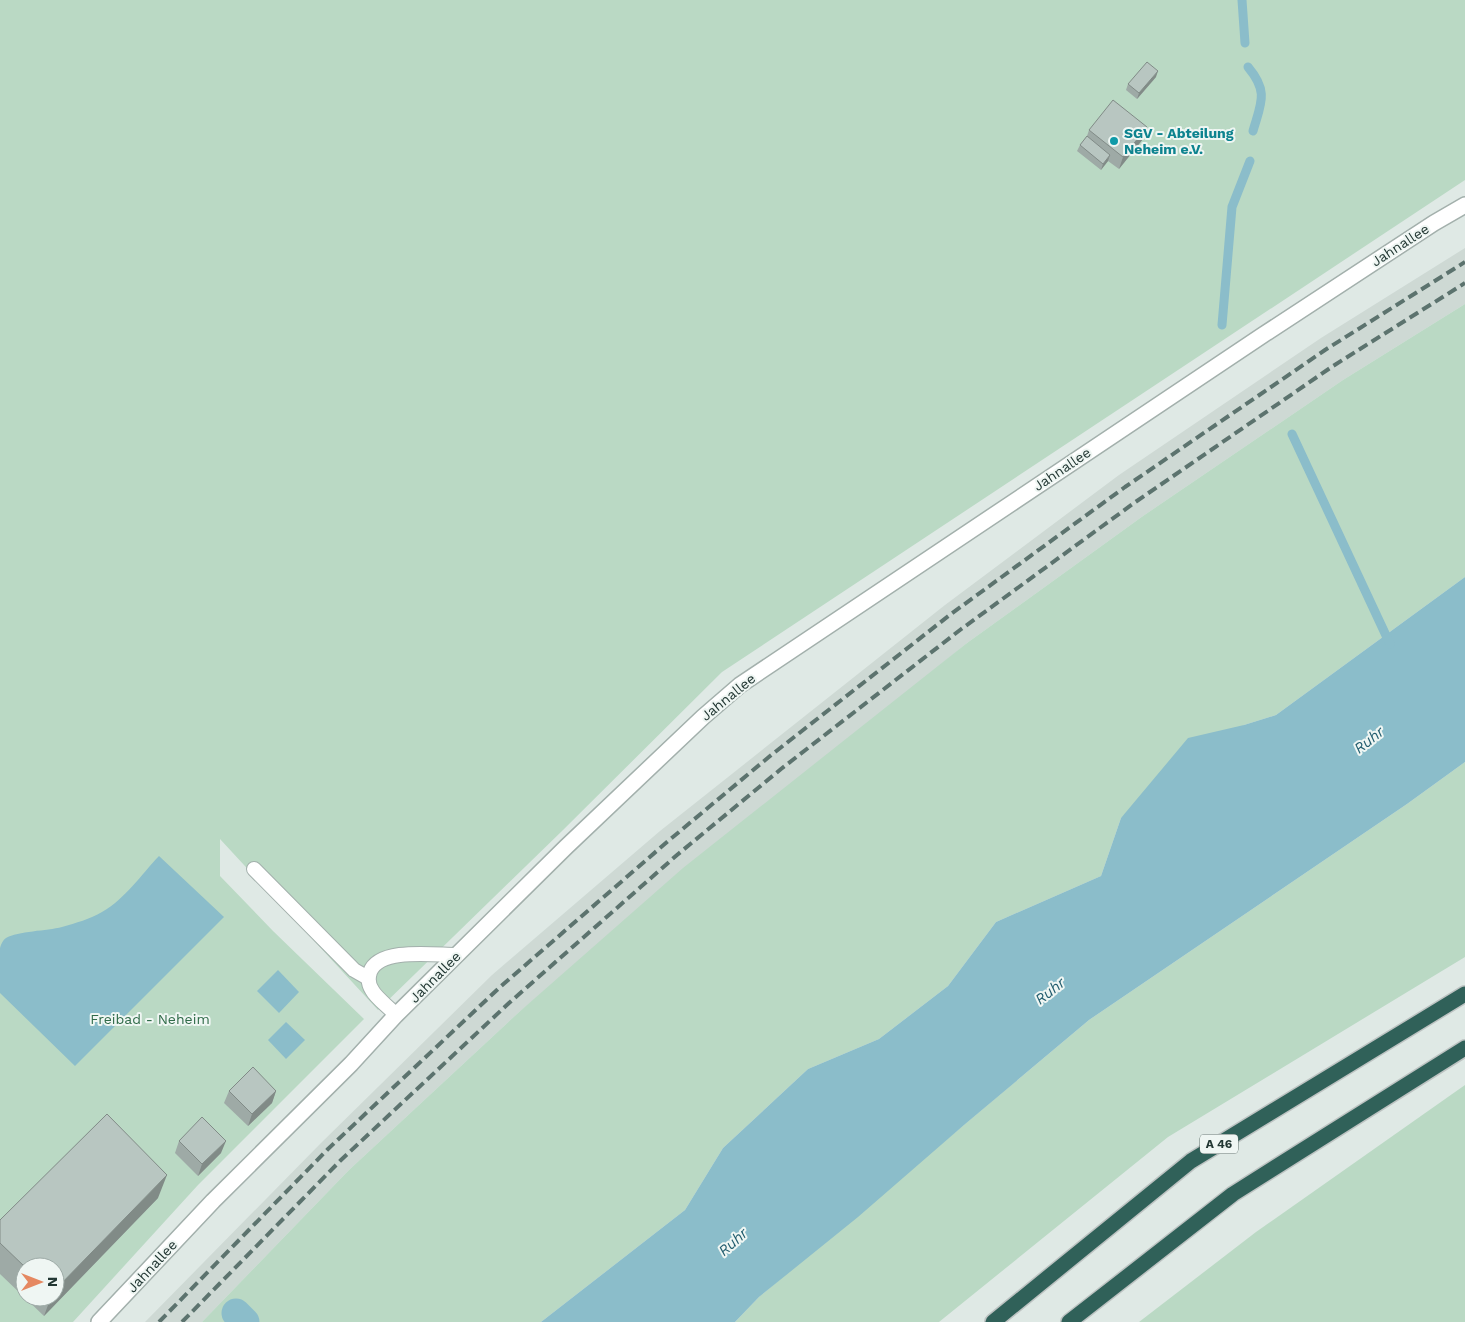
<svg xmlns="http://www.w3.org/2000/svg" width="1465" height="1322" viewBox="0 0 1465 1322" font-family="'Work Sans',sans-serif">
	<style>
		.built { fill: #ced9d4 }
		.green { fill: #bad9c4; fill-rule: evenodd }
		.water { fill: #8bbdca }
		.lines { fill: none; stroke-linecap: round; stroke-linejoin: round }
		.stream { stroke: #8bbdca; stroke-width: 9 }
		.canal { stroke: #8bbdca; stroke-width: 29 }
		.lane-casing { stroke: #a3b0ac; stroke-width: 16 }
		.street-casing { stroke: #a3b0ac; stroke-width: 18 }
		.highway-casing { stroke: #bdc3c2; stroke-width: 18 }
		.lane { stroke: #fff; stroke-width: 14 }
		.street { stroke: #fff; stroke-width: 15 }
		.highway { stroke: #306159; stroke-width: 15 }
		.rail { stroke: #5c736e; stroke-width: 4; stroke-dasharray: 10 5; stroke-linecap: butt }
		.wall { fill: #9eaaa6; fill-rule: evenodd }
		.shaded-wall { fill: #818b87 }
		.building { fill: #b8c6c1; stroke: #818b87 }
		.culture-dot { fill: #0f9aa8; stroke: #eff6f3; stroke-width: 2 }
		.labels { text-anchor: middle; stroke-width: 4; stroke-linejoin: round; paint-order: stroke }
		.shield { fill: #eff6f3; stroke: #60706d; stroke-width: 1 }
		.shield-label { font-size: 12px; font-weight: bold; fill: #223733 }
		.culture-label { font-size: 14px; font-weight: bold; fill: #0d838f; stroke: #eff6f3; text-anchor: start }
		.street-label { font-size: 14px; fill: #223733; stroke: #eff6f3 }
		.park-label { font-size: 14px; fill: #306b49; stroke: #eff6f3 }
		.water-label { font-size: 15px; font-style: italic; fill: #225d6e; stroke: #eff6f3 }
	</style>
	<rect width="100%" height="100%" fill="#dfe9e5"/>
	<!-- built -->
	<polygon class="built" points="1465,248 1465,304 1343,380 1143,516 967,643 518,1013 349,1170 202,1322 145,1322 321,1143 492,975 660,831 945,605 1119,475 1321,338"/>
	<!-- green -->
	<g class="green">
		<path d="M0,0h1465v180l-743,492 -160,159 -184,179 -158,-171v37l53,55 91,88 -166,166 -125,137h-73zM25,1267h30v30h-30z"/>
		<polygon points="1465,304 1465,577 1276,715 1244,725 1121,818 1101,876 996,922 948,986 879,1039 808,1069 723,1148 685,1210 541,1322 202,1322 349,1170 518,1013 683,868 967,643 1143,516 1343,380"/>
		<polygon points="1465,762 1465,957 1168,1137 939,1322 735,1322 759,1297 1089,1020 1407,804"/>
		<polygon points="1465,1085 1465,1322 1139,1322 1256,1232"/>
	</g>
	<!-- water -->
	<g class="water">
		<polygon points="1465,577 1465,762 1407,804 1089,1020 964,1125 858,1217 759,1297 735,1322 541,1322 685,1210 723,1148 808,1069 879,1039 948,986 996,922 1101,876 1121,818 1188,738 1244,725 1276,715"/>
		<path d="M159,856l65,61 -149,149 -75,-73v-45c1,-4 3,-8 6,-10 12,-7 41,-7 56,-11 14,-4 28,-8 40,-15 23,-13 39,-37 57,-56z"/>
		<polygon points="278,970 299,992 279,1013 257,991"/>
		<polygon points="286,1022 305,1040 286,1059 268,1040"/>
	</g>
	<g class="lines">
		<!-- stream -->
		<g class="stream">
			<polyline points="1242,0 1245,43"/>
			<path d="M1248,67c21,25 13,36 5,64"/>
			<polyline points="1222,325 1232,207 1250,161"/>
			<polyline points="1292,434 1390,644"/>
		</g>
		<!-- canal -->
		<polyline class="canal" points="236,1313 245,1322"/>
		<defs>
			<g id="lane">
				<polyline points="254,869 354,970 368,978"/>
				<path d="M396,1015c-6,-7 -20,-17 -24,-25 -4,-6 -4,-12 -2,-18 9,-25 65,-17 86,-17"/>
			</g>
			<polyline id="street" points="99,1322 213,1201 351,1064 396,1015 566,847 703,717 740,685 1263,335 1434,223 1465,205"/>
			<g id="highway">
				<polyline points="993,1322 1191,1161 1465,994"/>
				<polyline points="1069,1322 1233,1194 1465,1048"/>
			</g>
		</defs>
		<!-- lane casing -->
		<use href="#lane" class="lane-casing"/>
		<!-- street casing -->
		<use href="#street" class="street-casing"/>
		<!-- highway casing -->
		<use href="#highway" class="highway-casing"/>
		<!-- lane -->
		<use href="#lane" class="lane"/>
		<!-- street -->
		<use href="#street" class="street"/>
		<!-- highway -->
		<use href="#highway" class="highway"/>
		<!-- rail -->
		<g class="rail">
			<polyline points="159,1322 328,1149 499,988 667,842 770,756 951,614 1125,487 1325,350 1465,262"/>
			<polyline points="182,1322 341,1160 509,1003 677,855 781,769 960,630 1134,503 1333,366 1465,283"/>
		</g>
	</g>
	<!-- wall -->
	<g class="wall">
		<polygon points="1156,77 1137,99 1126,90 1128,84"/>
		<polygon points="1089,130 1143,139 1119,169 1108,161 1101,170 1077,151 1080,145 1087,136"/>
		<polygon points="229,1091 276,1091 272,1103 248,1126 224,1103"/>
		<polygon points="179,1141 221,1153 198,1176 175,1153"/>
		<path d="M158,1198l-114,118 -44,-42v-54zM25,1267h30v30h-30z"/>
	</g>
	<!-- shaded-wall -->
	<g class="shaded-wall">
		<polygon points="1158,71 1156,77 1137,99 1139,93"/>
		<polygon points="1147,127 1143,139 1119,169 1123,157"/>
		<polygon points="1110,155 1108,161 1101,170 1103,164"/>
		<polygon points="276,1091 272,1103 248,1126 252,1114"/>
		<polygon points="226,1141 221,1153 198,1176 202,1164"/>
		<polygon points="167,1175 158,1198 44,1316 51,1297 55,1297 55,1290"/>
	</g>
	<!-- building -->
	<g class="building">
		<polygon points="1147,62 1158,71 1139,93 1128,84"/>
		<polygon points="1113,100 1147,127 1123,157 1089,130"/>
		<polygon points="1087,136 1110,155 1103,164 1080,145"/>
		<polygon points="253,1067 276,1091 252,1114 229,1091"/>
		<polygon points="107,1114 167,1175 55,1290 55,1267 25,1267 0,1243 0,1220"/>
		<polygon points="202,1117 226,1141 202,1164 179,1141"/>
	</g>
	<!-- markers -->
	<circle class="culture-dot" cx="1114" cy="141" r="5"/>
	<g class="labels">
		<!-- shield labels -->
		<rect class="shield" x="1200" y="1134.5" width="38" height="19" rx="4"/>
		<g class="shield-label">
			<text x="1219" y="1148">A 46</text>
		</g>
		<!-- culture labels -->
		<g class="culture-label">
			<text x="1124" y="138">SGV - Abteilung<tspan x="1124" dy="16">Neheim e.V.</tspan></text>
		</g>
		<!-- street labels -->
		<g class="street-label">
			<text transform="translate(1400 245) rotate(-33)" y="5">Jahnallee</text>
			<text transform="translate(1062 469) rotate(-34)" y="5">Jahnallee</text>
			<text transform="translate(728 697) rotate(-39)" y="5">Jahnallee</text>
			<text transform="translate(435 977) rotate(-45)" y="5">Jahnallee</text>
			<text transform="translate(152 1266) rotate(-47)" y="5">Jahnallee</text>
		</g>
		<!-- park labels -->
		<g class="park-label">
			<text x="150" y="1024">Freibad - Neheim</text>
		</g>
		<!-- water labels -->
		<g class="water-label">
			<text transform="translate(1369 740) rotate(-38)" y="5">Ruhr</text>
			<text transform="translate(1050 991) rotate(-38)" y="5">Ruhr</text>
			<text transform="translate(733 1242) rotate(-42)" y="5">Ruhr</text>
		</g>
	</g>
	<!-- north arrow -->
	<g transform="translate(40 1282) rotate(90)"><circle r="24" fill="#eff6f3" stroke="#9daaa6"/>
	<path d="M0-4L9 19L0 12L-9 19Z" fill="#e58861"/>
	<text y="-8" font-size="14" font-weight="bold" text-anchor="middle" fill="#223733">N</text>
	</g>
</svg>
